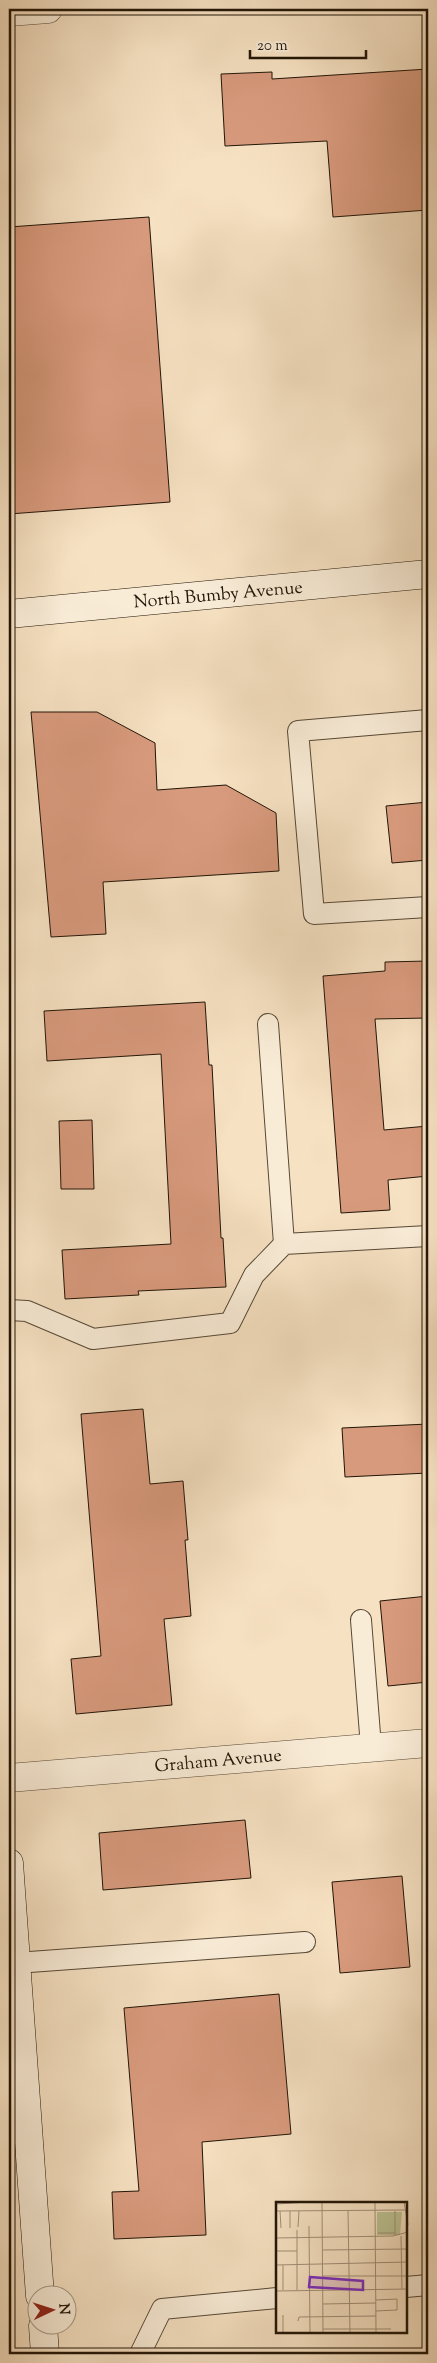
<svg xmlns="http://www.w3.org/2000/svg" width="437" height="2363" viewBox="0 0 437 2363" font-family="'Sorts Mill Goudy',serif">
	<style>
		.building { fill: #d89a7d; stroke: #211507 }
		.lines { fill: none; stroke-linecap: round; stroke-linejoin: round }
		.lane-casing { stroke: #564836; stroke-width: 22 }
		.street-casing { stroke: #564836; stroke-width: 29 }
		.secondary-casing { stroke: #211507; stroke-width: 29 }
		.lane { stroke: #f9ecd7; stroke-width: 20 }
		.street { stroke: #f9ecd7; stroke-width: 28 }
		.secondary { stroke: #f9ecd7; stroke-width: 28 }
		.labels { text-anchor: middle; stroke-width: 5; stroke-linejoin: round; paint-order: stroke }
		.street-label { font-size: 18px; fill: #211507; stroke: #f9ecd7 }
		.inset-road { fill: none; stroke: #a18f77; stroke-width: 1 }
		.view { fill: #7b2cbf; fill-opacity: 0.15; stroke: #7b2cbf; stroke-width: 2.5 }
		.inset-edge { fill: none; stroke: #211507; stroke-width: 2.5 }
	</style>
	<rect width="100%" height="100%" fill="#f6e1c2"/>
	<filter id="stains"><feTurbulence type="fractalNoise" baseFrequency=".004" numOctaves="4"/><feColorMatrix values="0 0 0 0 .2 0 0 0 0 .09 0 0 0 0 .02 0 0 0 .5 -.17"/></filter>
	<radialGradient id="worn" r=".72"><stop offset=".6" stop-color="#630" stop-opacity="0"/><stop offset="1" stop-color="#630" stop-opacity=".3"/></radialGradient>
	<!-- building -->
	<g class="building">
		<polygon points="428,69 428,210 333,217 327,141 225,146 221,74 272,72 272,79"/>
		<polygon points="149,217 170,502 9,514 9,227"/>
		<polygon points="31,712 97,712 155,743 157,790 226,785 276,813 279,871 103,882 106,934 51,937"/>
		<polygon points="428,802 428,860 392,863 386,806"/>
		<polygon points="428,961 428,1018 375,1019 384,1130 428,1126 428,1176 388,1180 390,1210 341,1213 323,976 385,971 385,962"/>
		<polygon points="205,1002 209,1065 212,1065 221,1238 223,1238 226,1287 138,1291 139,1295 65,1299 62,1250 171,1244 161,1054 47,1061 44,1011"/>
		<polygon points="92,1120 94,1189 61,1189 59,1121"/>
		<polygon points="143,1409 150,1484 183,1481 188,1540 185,1540 191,1616 164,1619 172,1705 76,1714 71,1659 101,1656 81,1414"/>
		<polygon points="428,1424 428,1473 345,1477 342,1428"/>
		<polygon points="428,1596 428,1682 388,1686 380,1601"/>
		<polygon points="245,1820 251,1878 103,1890 99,1833"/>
		<polygon points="402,1876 410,1967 340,1973 332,1882"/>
		<polygon points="279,1994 291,2134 202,2142 206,2235 114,2239 112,2192 139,2191 124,2008"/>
	</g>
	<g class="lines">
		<defs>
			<g id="lane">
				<polyline points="428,720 298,731 314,914 428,907"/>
				<polyline points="268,1024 284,1244"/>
				<polyline points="9,1310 27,1311 93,1339 230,1323 254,1275 284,1244 428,1236"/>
				<polyline points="361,1620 371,1747"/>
				<polyline points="16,1963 305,1942"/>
				<polyline points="406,2287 428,2285"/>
				<polyline points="140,2354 162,2309 277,2298"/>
			</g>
			<g id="street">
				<polyline points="9,12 48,9"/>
				<polyline points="9,1778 428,1743"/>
			</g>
			<g id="secondary">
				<polyline points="9,614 428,574"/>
				<polyline points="9,1863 40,2296"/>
				<polyline points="43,2326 45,2354"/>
			</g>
		</defs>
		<!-- lane casing -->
		<use href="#lane" class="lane-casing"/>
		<!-- street casing -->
		<use href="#street" class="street-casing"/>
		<!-- secondary casing -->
		<use href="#secondary" class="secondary-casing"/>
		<!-- lane -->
		<use href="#lane" class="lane"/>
		<!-- street -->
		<use href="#street" class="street"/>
		<!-- secondary -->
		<use href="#secondary" class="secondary"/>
	</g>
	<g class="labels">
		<!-- street labels -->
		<g class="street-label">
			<text transform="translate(218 594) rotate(-5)" y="6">North Bumby Avenue</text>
			<text transform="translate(218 1760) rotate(-5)" y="6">Graham Avenue</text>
		</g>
	</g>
	<!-- overview -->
	<g transform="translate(276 2202)">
		<rect width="131" height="131" fill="#f6e1c2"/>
		<path d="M101,10h25l-2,23h-23z" fill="#bcc393"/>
		<path class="inset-road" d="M46,0l1,131M99,0l1,131M128,0l4,23M0,2l33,-2M72,8l2,123M0,9l129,-1M4,9l1,17M14,9v17M33,24l1,107M22,25l1,-16M21,28v60M102,31h17M119,33v-24M125,34l1,53M0,36l117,-2 15,-4M47,48l85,-1M0,49h21M0,63l132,-3M7,63v25M47,74h85M0,89l132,-2M100,98l21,-1v11l-21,1M47,102l53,-1M7,113v18M22,119l1,-4 77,-1M47,127h68"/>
		<path class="view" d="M34,75l53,4v9l-54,-3z"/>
		<rect width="131" height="131" class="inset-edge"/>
	</g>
	<!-- margin -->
	<rect width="437" height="2363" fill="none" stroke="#f6e1c2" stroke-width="30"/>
	<rect x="10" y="10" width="417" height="2343" fill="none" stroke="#211507" stroke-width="2.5"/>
	<rect x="15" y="15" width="407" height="2333" fill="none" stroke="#211507"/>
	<!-- north arrow -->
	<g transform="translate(52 2310) rotate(86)"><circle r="24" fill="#f9ecd7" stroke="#a39684"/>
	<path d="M0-4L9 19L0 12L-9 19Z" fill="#8f2418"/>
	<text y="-8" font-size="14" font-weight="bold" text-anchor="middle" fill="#211507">N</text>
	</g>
	<!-- scale -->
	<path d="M250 50v8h116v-8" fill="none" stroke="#211507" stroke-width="2.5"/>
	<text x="257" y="50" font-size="15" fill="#211507" stroke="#f9ecd7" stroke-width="4" paint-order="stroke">20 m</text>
	<rect width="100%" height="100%" filter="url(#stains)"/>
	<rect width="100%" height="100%" fill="url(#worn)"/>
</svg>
